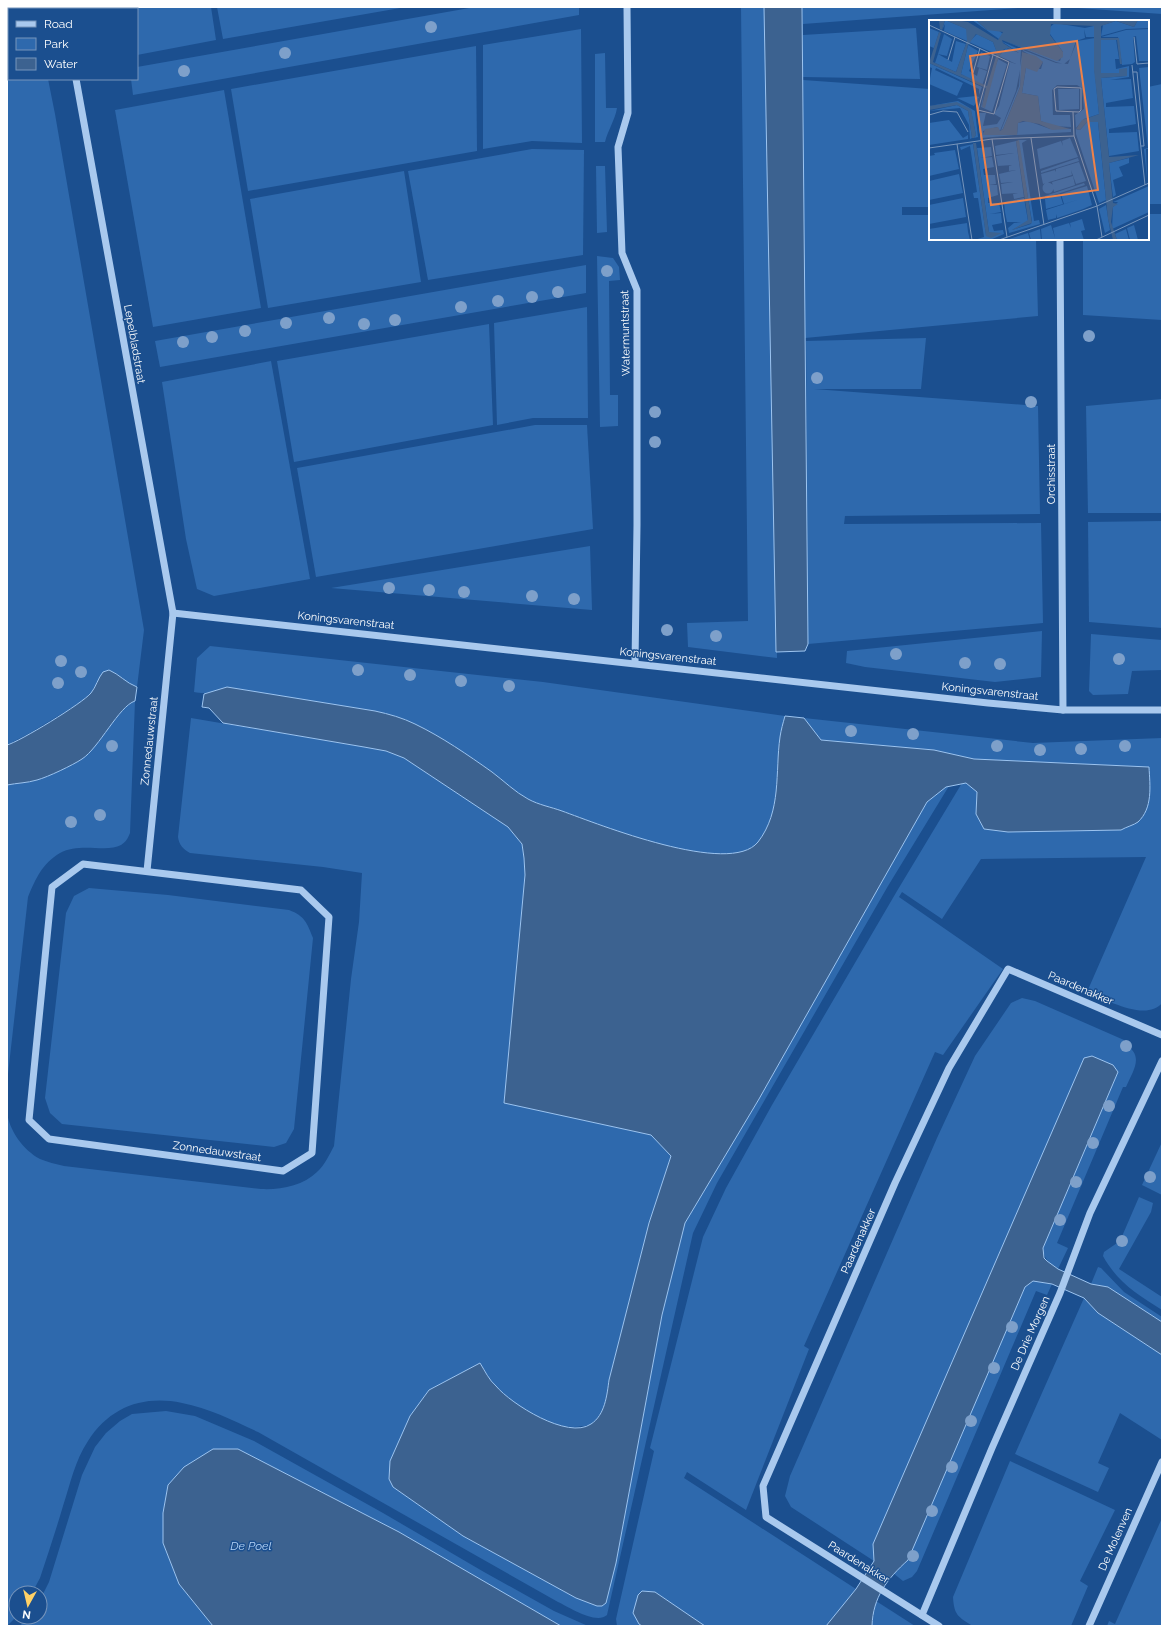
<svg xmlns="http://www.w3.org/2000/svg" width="1169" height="1633" viewBox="0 0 1169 1633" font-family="Raleway,sans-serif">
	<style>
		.green { fill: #2e69ad }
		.water { fill: #3c6290; stroke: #9cc4f0 }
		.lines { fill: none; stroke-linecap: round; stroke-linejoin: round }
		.minor { stroke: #a9c9ee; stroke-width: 7 }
		.tree { fill: #7ea0ca }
		.labels { text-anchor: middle; stroke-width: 3; stroke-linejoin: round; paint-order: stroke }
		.street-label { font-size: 11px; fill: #fff; stroke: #1b4f8f }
		.water-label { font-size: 12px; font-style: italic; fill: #b5d3f5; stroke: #1b4f8f }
		.inset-road { fill: none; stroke: #7695bc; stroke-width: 1 }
		.view { fill: #ee8249; fill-opacity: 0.15; stroke: #ee8249; stroke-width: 2 }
		.inset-edge { fill: none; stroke: #fff; stroke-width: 2 }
	</style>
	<rect width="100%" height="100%" fill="#1b4f8f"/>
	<!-- green -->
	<g class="green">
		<polygon points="7,7 36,7 36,9 9,9 9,79 48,79 55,114 144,630 137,687 129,684 114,672 95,686 91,693 81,702 30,733 7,745"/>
		<polygon points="97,7 211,7 216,40 137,55 137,9 97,9"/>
		<polygon points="217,7 406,7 223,39"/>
		<polygon points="475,7 579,7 579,15 133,95 131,79 137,79 137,67"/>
		<polygon points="741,7 764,7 777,658 688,647 687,623 748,621"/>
		<polygon points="802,7 1030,7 803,24"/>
		<polygon points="1078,7 1162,7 1162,14 1078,8"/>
		<polygon points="916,28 920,79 803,77 803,35"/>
		<polygon points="581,29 582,143 532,141 483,149 483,45"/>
		<polygon points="476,46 477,151 248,191 231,89"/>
		<path d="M605,53l1,55h11c-2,12 -9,22 -12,34h-10v-88z"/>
		<polygon points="803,80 930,89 930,207 902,207 902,215 930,215 930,239 1036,239 1038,316 805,338"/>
		<polygon points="1162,84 1162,320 1083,315 1083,239 1148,239 1148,214 1161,214 1161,204 1148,204 1148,87"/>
		<polygon points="224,90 261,308 153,327 115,110"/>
		<polygon points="532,149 584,150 583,255 428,280 408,171"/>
		<polygon points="596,166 605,166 607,232 597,233"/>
		<polygon points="404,171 421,282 268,308 250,199"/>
		<polygon points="597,256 613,258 619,267 620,280 609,281 610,395 618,395 618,426 600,427"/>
		<polygon points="586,265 586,293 160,367 155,341"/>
		<polygon points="587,307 588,418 533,418 497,425 494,323"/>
		<polygon points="489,324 493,425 294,462 277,361"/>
		<polygon points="926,338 921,389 814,389 1038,406 1040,514 845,516 844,524 1041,523 1043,623 808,644 806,341"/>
		<polygon points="271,361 310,579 214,596 197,589 186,539 162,382"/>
		<polygon points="1162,399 1162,513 1088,513 1086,406"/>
		<polygon points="535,425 587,425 593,529 316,577 297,468"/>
		<polygon points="1162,521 1162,628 1089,622 1088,522"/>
		<polygon points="590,546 592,610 331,588"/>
		<polygon points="1042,631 1041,677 995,682 865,667 846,663 847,651"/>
		<polygon points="1091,634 1162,640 1162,670 1132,671 1128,694 1093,695 1089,691"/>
		<path d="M210,646l333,36 242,34c-2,7 -4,14 -5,21 -5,35 2,74 -22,105 -28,35 -160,-18 -196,-31 -11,-4 -23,-6 -34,-12 -13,-7 -24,-18 -36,-27 -24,-17 -50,-35 -77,-48 -12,-6 -26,-10 -40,-13l-148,-24c-14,4 -18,8 -33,5l3,-34z"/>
		<path d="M135,701l-5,132c-2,5 -4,9 -9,12 -14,8 -41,-3 -61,8 -18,11 -24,25 -32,44l-21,186v-298c10,-2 20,-2 30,-5 11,-3 36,-15 45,-21 17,-11 37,-53 53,-58z"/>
		<path d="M191,718l173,29 22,4 18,7 104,69 14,17 2,14 1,17 -21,228 147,32 20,21 -22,67 -40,157c-2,15 -4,35 -18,44 -2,2 -6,2 -9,2 -27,6 -68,-20 -86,-40 -6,-6 -11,-15 -16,-23l-51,27 -19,26 -17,71 70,49 113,62 30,5 10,-40 46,-248 23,-92 74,-124 168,-297 19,-15 3,-1 -61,100 -171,297 -24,50 -86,382c-11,10 -38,-8 -49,-13l-300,-170c-24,-11 -49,-24 -76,-29 -39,-8 -72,4 -94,38 -13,19 -18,44 -25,65 -7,24 -15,48 -23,72l-8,15h-16v24l-9,9v-514c2,18 16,38 33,47 7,3 16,5 24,7l197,23c19,1 42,-3 56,-17 8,-7 12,-17 17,-26l17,-167 8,-57 3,-49 -39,-6 -133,-14c-7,-4 -11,-8 -12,-16z"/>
		<path d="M804,718l229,25 129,-5v265c-16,19 -55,-3 -75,-11l59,-135 -165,2 -39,60 -40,-27 -3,5 104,72 -60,86 -8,-3 -131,294 5,3 -63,161 -59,-38 -3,6 172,111 -30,37h-121l-50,-34 -16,32 3,2h-25l-1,-7 38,-168 -4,-3 53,-211 23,-49 46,-83 125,-214 65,-108h5l10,9 -1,22 8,15 24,3 113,-2 29,-50 -2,-13 -174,-8 -40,-9 -113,-10z"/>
		<path d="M89,888l79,7 121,15c16,6 18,13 24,28l-19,191 -8,14 -12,4 -212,-23 -12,-11 -5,-15 21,-185 8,-17z"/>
		<path d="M1022,998l13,3 89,39 -1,3c22,12 11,26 3,44h-3l-66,156 11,5 -10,21c-9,-6 -14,-9 -15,-21l75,-176 -245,472 1,17 -83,-54 -6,-11 5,-20 147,-338 38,-82 36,-53z"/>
		<polygon points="1162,1142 1162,1195 1142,1185"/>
		<path d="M1139,1197l14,6 -2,9 -32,57 43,28v13c-25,-16 -44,-27 -59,-54l1,-4 16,-11z"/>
		<polygon points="1098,1267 1101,1268 1124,1292 1162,1317 1162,1322 1108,1287 1091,1284"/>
		<polygon points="1033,1281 1052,1284 1047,1295 1036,1291 917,1571 912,1577 903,1581 893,1573 908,1560 1025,1287"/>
		<polygon points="1084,1298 1098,1313 1162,1355 1162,1440 1120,1413 1098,1463 1109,1468 1098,1492 1015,1454"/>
		<polygon points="166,1411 195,1416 254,1441 383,1513 484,1572 554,1611 588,1626 561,1626 399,1532 238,1449 213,1449 168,1485 163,1513 163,1543 179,1584 213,1626 20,1626 28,1617 40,1617 40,1600 49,1582 82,1475 95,1447 106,1433 120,1421 132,1414"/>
		<path d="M1010,1461l105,49 -35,71 8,5 -17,40h-98c-15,-9 -19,-11 -20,-29z"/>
		<polygon points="1162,1518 1162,1626 1107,1626 1109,1621 1115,1624"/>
		<polygon points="876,1601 915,1626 872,1626"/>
	</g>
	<!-- water -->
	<g class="water">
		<polygon points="764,7 802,7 808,644 805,651 776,652"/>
		<path d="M109,670c10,4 17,13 28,17l-2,14c-16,5 -36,47 -53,58 -9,6 -34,18 -45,21 -10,3 -20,3 -30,5v-40c12,-3 76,-42 84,-52 5,-6 7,-15 12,-21z"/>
		<path d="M227,687l148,24c14,3 28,7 40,13 27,13 53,31 77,48 12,9 23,20 36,27 11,6 23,8 34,12 36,13 168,66 196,31 24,-31 17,-70 22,-105 1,-7 3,-14 5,-21l19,2 17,22 113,10 40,9 175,8c1,19 4,41 -11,55 -4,3 -12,5 -17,8l-113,2 -24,-3 -8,-15 1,-22 -11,-9 -20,4 -19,15 -168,297 -74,124 -23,92 -46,248 -10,40 -4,3h-5l-21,-8 -113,-62 -70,-49 -4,-8 1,-18 20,-45 19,-26 51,-27c5,8 9,17 16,23 15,18 72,54 95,38 14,-9 16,-29 18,-44l40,-157 22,-67 -20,-21 -147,-32 21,-228 -1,-17 -2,-14 -14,-17 -104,-69 -18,-7 -22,-4 -141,-24 -14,-15 -7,-1 2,-13z"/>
		<path d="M1092,1056l21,9 5,7 -75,176 1,10 3,3 11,8 33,15 17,3 54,35v33l-64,-42 -14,-15 -32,-14 -19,-3 -8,6 -117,273c-21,19 -35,37 -36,66h-46l30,-37 18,-28 -1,-17 211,-486z"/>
		<polygon points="213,1449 238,1449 399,1532 561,1626 213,1626 179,1584 163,1543 163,1513 168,1485 184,1467"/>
		<polygon points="642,1591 655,1592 705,1626 642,1626 639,1624 633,1613 638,1595"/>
	</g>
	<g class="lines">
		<!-- minor -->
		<g class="minor">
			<polyline points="63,7 63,9"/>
			<polyline points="627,7 628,113 618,147 622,253 637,290 637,525 635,663"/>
			<polyline points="1057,7 1057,21"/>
			<polyline points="76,79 173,613 147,871"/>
			<polyline points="1060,239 1063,710"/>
			<polyline points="173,613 988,703 1063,710 1162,710"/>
			<polygon points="83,864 301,890 329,917 312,1153 283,1171 49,1139 29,1120 52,887"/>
			<polyline points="922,1615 992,1448 1060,1293 1090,1213 1162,1061"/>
			<polyline points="939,1626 766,1517 763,1486 895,1183 949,1068 1008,969 1162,1035"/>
			<polyline points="1089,1626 1162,1462"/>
		</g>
	</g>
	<!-- trees -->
	<g class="tree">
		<circle cx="431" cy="27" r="6"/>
		<circle cx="285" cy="53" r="6"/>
		<circle cx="184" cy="71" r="6"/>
		<circle cx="607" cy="271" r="6"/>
		<circle cx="558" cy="292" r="6"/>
		<circle cx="532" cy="297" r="6"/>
		<circle cx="498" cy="301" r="6"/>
		<circle cx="461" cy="307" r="6"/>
		<circle cx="329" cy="318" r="6"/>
		<circle cx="395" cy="320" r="6"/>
		<circle cx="286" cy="323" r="6"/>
		<circle cx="364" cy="324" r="6"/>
		<circle cx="245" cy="331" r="6"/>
		<circle cx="1089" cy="336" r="6"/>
		<circle cx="212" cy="337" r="6"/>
		<circle cx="183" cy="342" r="6"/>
		<circle cx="817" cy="378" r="6"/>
		<circle cx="1031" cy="402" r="6"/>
		<circle cx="655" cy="412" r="6"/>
		<circle cx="655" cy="442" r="6"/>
		<circle cx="389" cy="588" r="6"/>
		<circle cx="429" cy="590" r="6"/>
		<circle cx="464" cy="592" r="6"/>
		<circle cx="532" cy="596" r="6"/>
		<circle cx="574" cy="599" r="6"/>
		<circle cx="667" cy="630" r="6"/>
		<circle cx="716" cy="636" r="6"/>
		<circle cx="896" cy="654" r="6"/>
		<circle cx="1119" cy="659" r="6"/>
		<circle cx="61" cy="661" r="6"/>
		<circle cx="965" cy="663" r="6"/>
		<circle cx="1000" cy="664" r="6"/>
		<circle cx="358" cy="670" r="6"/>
		<circle cx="81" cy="672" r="6"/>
		<circle cx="410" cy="675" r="6"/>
		<circle cx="461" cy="681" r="6"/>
		<circle cx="58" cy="683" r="6"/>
		<circle cx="509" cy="686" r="6"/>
		<circle cx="851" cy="731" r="6"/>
		<circle cx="913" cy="734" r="6"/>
		<circle cx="112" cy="746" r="6"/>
		<circle cx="997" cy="746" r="6"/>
		<circle cx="1125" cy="746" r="6"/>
		<circle cx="1081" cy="749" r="6"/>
		<circle cx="1040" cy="750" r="6"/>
		<circle cx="100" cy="815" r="6"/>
		<circle cx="71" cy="822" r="6"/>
		<circle cx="1126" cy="1046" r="6"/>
		<circle cx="1109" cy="1106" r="6"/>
		<circle cx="1093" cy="1143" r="6"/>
		<circle cx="1150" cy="1177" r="6"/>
		<circle cx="1076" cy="1182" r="6"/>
		<circle cx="1060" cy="1220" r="6"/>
		<circle cx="1122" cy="1241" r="6"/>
		<circle cx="1012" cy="1327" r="6"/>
		<circle cx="994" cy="1368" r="6"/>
		<circle cx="971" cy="1421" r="6"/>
		<circle cx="952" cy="1467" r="6"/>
		<circle cx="932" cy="1511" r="6"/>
		<circle cx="913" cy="1556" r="6"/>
	</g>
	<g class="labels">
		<!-- street labels -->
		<g class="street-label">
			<text transform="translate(625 333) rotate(-91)" y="4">Watermuntstraat</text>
			<text transform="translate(135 344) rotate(80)" y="4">Lepelbladstraat</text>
			<text transform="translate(1051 474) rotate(-90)" y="4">Orchisstraat</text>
			<text transform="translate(346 620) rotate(6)" y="4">Koningsvarenstraat</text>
			<text transform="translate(668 656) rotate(6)" y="4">Koningsvarenstraat</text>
			<text transform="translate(990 691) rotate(6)" y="4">Koningsvarenstraat</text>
			<text transform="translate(149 741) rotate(-84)" y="4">Zonnedauwstraat</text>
			<text transform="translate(1081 988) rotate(23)" y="4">Paardenakker</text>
			<text transform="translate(217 1151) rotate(8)" y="4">Zonnedauwstraat</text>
			<text transform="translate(858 1241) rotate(-66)" y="4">Paardenakker</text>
			<text transform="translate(1030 1333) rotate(-66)" y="4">De Drie Morgen</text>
			<text transform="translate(1115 1539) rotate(-66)" y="4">De Molenven</text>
			<text transform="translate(859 1562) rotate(32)" y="4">Paardenakker</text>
		</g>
		<!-- water labels -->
		<g class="water-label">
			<text x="251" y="1550">De Poel</text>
		</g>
	</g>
	<!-- overview -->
	<g transform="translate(929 20)">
		<rect width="220" height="220" fill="#1b4f8f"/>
		<path d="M16,0l22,9v12l-23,-10 1,-7 -3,6zM43,0h4l11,10h11l5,4 -4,5zM209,0h11v8l-23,1 -25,7 2,-11 13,-4 18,6zM126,3l30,5 9,-2 1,11h-9l-2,-8 1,9 -9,3 -6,18 -6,5 -8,-2 -54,-22 58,21 3,-9 -13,-18v-7zM0,8l10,4 -5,16 -5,-2zM220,9v32h-10l-3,-25 -3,1 2,25 -3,2 -10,1 -4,-28h-17l25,-7zM15,14l8,5 -5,17 -9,-2zM48,14l16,8 5,13 -29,-13zM166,18l-1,27 5,49 -15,5 -8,9 -1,-13 9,-6 -2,-21 -5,-3h-20l-5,5 1,25h17l1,12 -18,-1 -12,-5 -3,-25 -16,-3 4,-25 15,1 2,-7 -20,-11 -3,36 -17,42 -2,1 18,-44 1,-16 -4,21 -16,40 -3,-4 -14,4 1,4h31l-33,3 -3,-25h7l-3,13 14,-2 4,-6 -7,-4 5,-8 11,-44 6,2 -17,-8 7,-8 13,5 -18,-12 20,9 -1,16 3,-16 33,13 12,1 9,-23zM187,19l3,20h-4l1,10 13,-3v11l-19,3 21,-1 2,19 -27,5v4l28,-1 2,18 -27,5v4l28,-1 2,19 -30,5 -8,-78 26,-2v-7l-7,4 -19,1v-34zM27,21l10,3 -10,28 -21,-9 3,-9 14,8zM39,25l10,6 -9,20 8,5 2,-8 8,3 -5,15 -21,-12zM52,32l9,4 -3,14 -10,-3zM69,39l9,5 -15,48 -11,-5 4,-19 -3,19zM0,43l53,24 -3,8v-6l-43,-21 -5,11 4,-9 28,13 -6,13 -28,-12 3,-16 -3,-1zM220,47v82h-3l1,30 -3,-30 4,-1 -9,-80zM129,69h21v20l-20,1zM47,76l3,1 -5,9 -17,-8zM29,81l17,10 3,26 -4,1 2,-3 -5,-24 -16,-8 -26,3zM28,85l11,6 4,27 -2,1 -1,-14 -9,-17 -31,3zM20,100l14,18 5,-3v4l-39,6v-22zM166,100l3,2 8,78 -7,3 -23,-69v-5l4,1 7,-8zM99,101l22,8h21v3l-54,3 1,-12zM141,118l8,19 -38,12 -3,-20 24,-8 2,5 -1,-5zM89,120h9l-5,3 12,78 5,-1 1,4 -31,9 -1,-5 6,-5 7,-1h-14l-2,-10 13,-2 -13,2 -1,-10 20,-4 4,23 -16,9 19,-6 1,-3zM87,121l8,56 -10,2 -1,-5 5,-1 -16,1 -1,-10 12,-2 -12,1 -2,-9 17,-4 -7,1v-5l3,-1 -14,1 -2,-10 18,-3 -18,2 -1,-9zM44,124l13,91 15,-3 -9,2 -3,-2 -12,-84 14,-1 1,9 -12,2 12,-1 2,10 -11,2 1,6h11l1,9 -7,1h8l1,10 -10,3v5h11l2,9 -11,2 11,-1 1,10 -10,2 2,6 9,-1 1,4 -14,6h-16l10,-3 -6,-39h-4l-1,-5 4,-1 -7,-46 -9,4 -1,-3zM26,130l4,19 -30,7v-20l6,-1 -1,-2zM149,138l1,3 -38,12v-2zM200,138v5l-10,4 4,9 -10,4 3,15 -3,2 -4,-34zM150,142l7,19 -10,3 -5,-14 1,5 -29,9 -2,-10 14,-4 1,2v-3zM30,154l4,19 -34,7v-19zM144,156l2,9 -21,7 -2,-10zM113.5 168a5.5 5.5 0 1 1 11 0a5.5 5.5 0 1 1-11 0ZM155,163l1,2 -40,13v-2zM158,166l5,19 -9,4 -1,-4 1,4 -14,5 -1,-3 1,3 -12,4 -1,-4v4l-8,2 -2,-10 34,-11 -3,-10zM220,166v26l-37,17 1,-22 5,-5h-5zM148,169l3,10 -16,5 -3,-10zM131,174l3,10 -17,5 -1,-10zM34,178l3,19 -37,7v-19zM177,185l4,25 -5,3 -6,-24zM153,199l3,11 -4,1 3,9h-42l-1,-11 10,-4 4,13 -2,-10 16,-5 2,5 -1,-5zM38,203l1,9 -18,3 18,-3 2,8h-41v-11zM205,205l4,15h-8l-3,-12zM111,209l1,11h-10l-2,-7zM197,209l3,11h-12l-2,-6zM99,213l2,7h-24z" fill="#2e69ad"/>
		<path d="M10,0h17l12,2 30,18 5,-8 -16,-2 -11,-10h162l-4,7 -18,-6 -15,5v12h18l3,26h-2l-3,-24h-16v33h18v-4l8,-1v8l-26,2 8,79 30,-2 -30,8 4,40 5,1 -5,3 -2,15 6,18h-4l-5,-21 -10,-97h-11l-7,8 -4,-1 6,-9 17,-6 -5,-44v-44l-43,-2 -1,11 13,17v5l-6,4 -55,-21 1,3 16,10 -12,-5 -4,2 -5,9 -13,49 -3,-1 4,-19 -57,-25 10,-31 2,1 -8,29 23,10 11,-31 -1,-12 -21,-9 -3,10 -2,-1zM47,14l17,8 4,11 -10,33 -26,-12 7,-29zM93,32l14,4 7,6 -6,10 -11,-4 -4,25 16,3 3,25 29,8 -18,1 -13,-6 -16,-3 -5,2 -1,12h-34l2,-6 13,-2 2,4 3,-2 17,-42zM28,82l14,7 5,26 -2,3h-2l-4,-27 -11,-6 -28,5v-4zM90,120l13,83 -20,7 16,-10 -12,-79zM44,123h3l13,89 13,1 -11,5 -5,-2z" fill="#3c6290" fill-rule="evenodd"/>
		<path class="inset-road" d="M0,5l80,37 -15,52 -16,-4M205,17l3,27 12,-1M19,40l7,-23M203,45l13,120M204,52h4l7,74h-3M44,53l7,-25M128,67l24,1v22l-2,2 -23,-1 -2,-22zM144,92l1,24 23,70 5,31M0,95l14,-4 14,1 11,20M102,118l13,87M63,119l15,98M52,120l-3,-30 15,-55M28,124l15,96M0,128l63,-9 82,-3M70,220l98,-34 52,-23M167,220l53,-25"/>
		<path class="view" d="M148,21l21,149 -107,15 -21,-149z"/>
		<rect width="220" height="220" class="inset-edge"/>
	</g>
	<!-- border -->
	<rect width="1169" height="1633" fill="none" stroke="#ffffff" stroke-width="16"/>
	<!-- legend -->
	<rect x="8" y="8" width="130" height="72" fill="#1b4f8f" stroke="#7695bc"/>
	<rect x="16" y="21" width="20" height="6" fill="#a9c9ee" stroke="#7695bc"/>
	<text x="44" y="28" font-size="12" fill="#ffffff">Road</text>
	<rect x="16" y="38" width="20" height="12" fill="#2e69ad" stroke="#7695bc"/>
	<text x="44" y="48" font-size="12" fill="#ffffff">Park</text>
	<rect x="16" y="58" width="20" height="12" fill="#3c6290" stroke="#7695bc"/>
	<text x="44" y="68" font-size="12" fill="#ffffff">Water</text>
	<!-- north arrow -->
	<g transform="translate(28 1605) rotate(188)"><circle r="19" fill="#1b4f8f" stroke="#7695bc"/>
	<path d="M0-3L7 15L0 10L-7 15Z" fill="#ffd166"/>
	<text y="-6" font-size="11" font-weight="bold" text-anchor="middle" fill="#ffffff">N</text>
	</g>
</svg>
